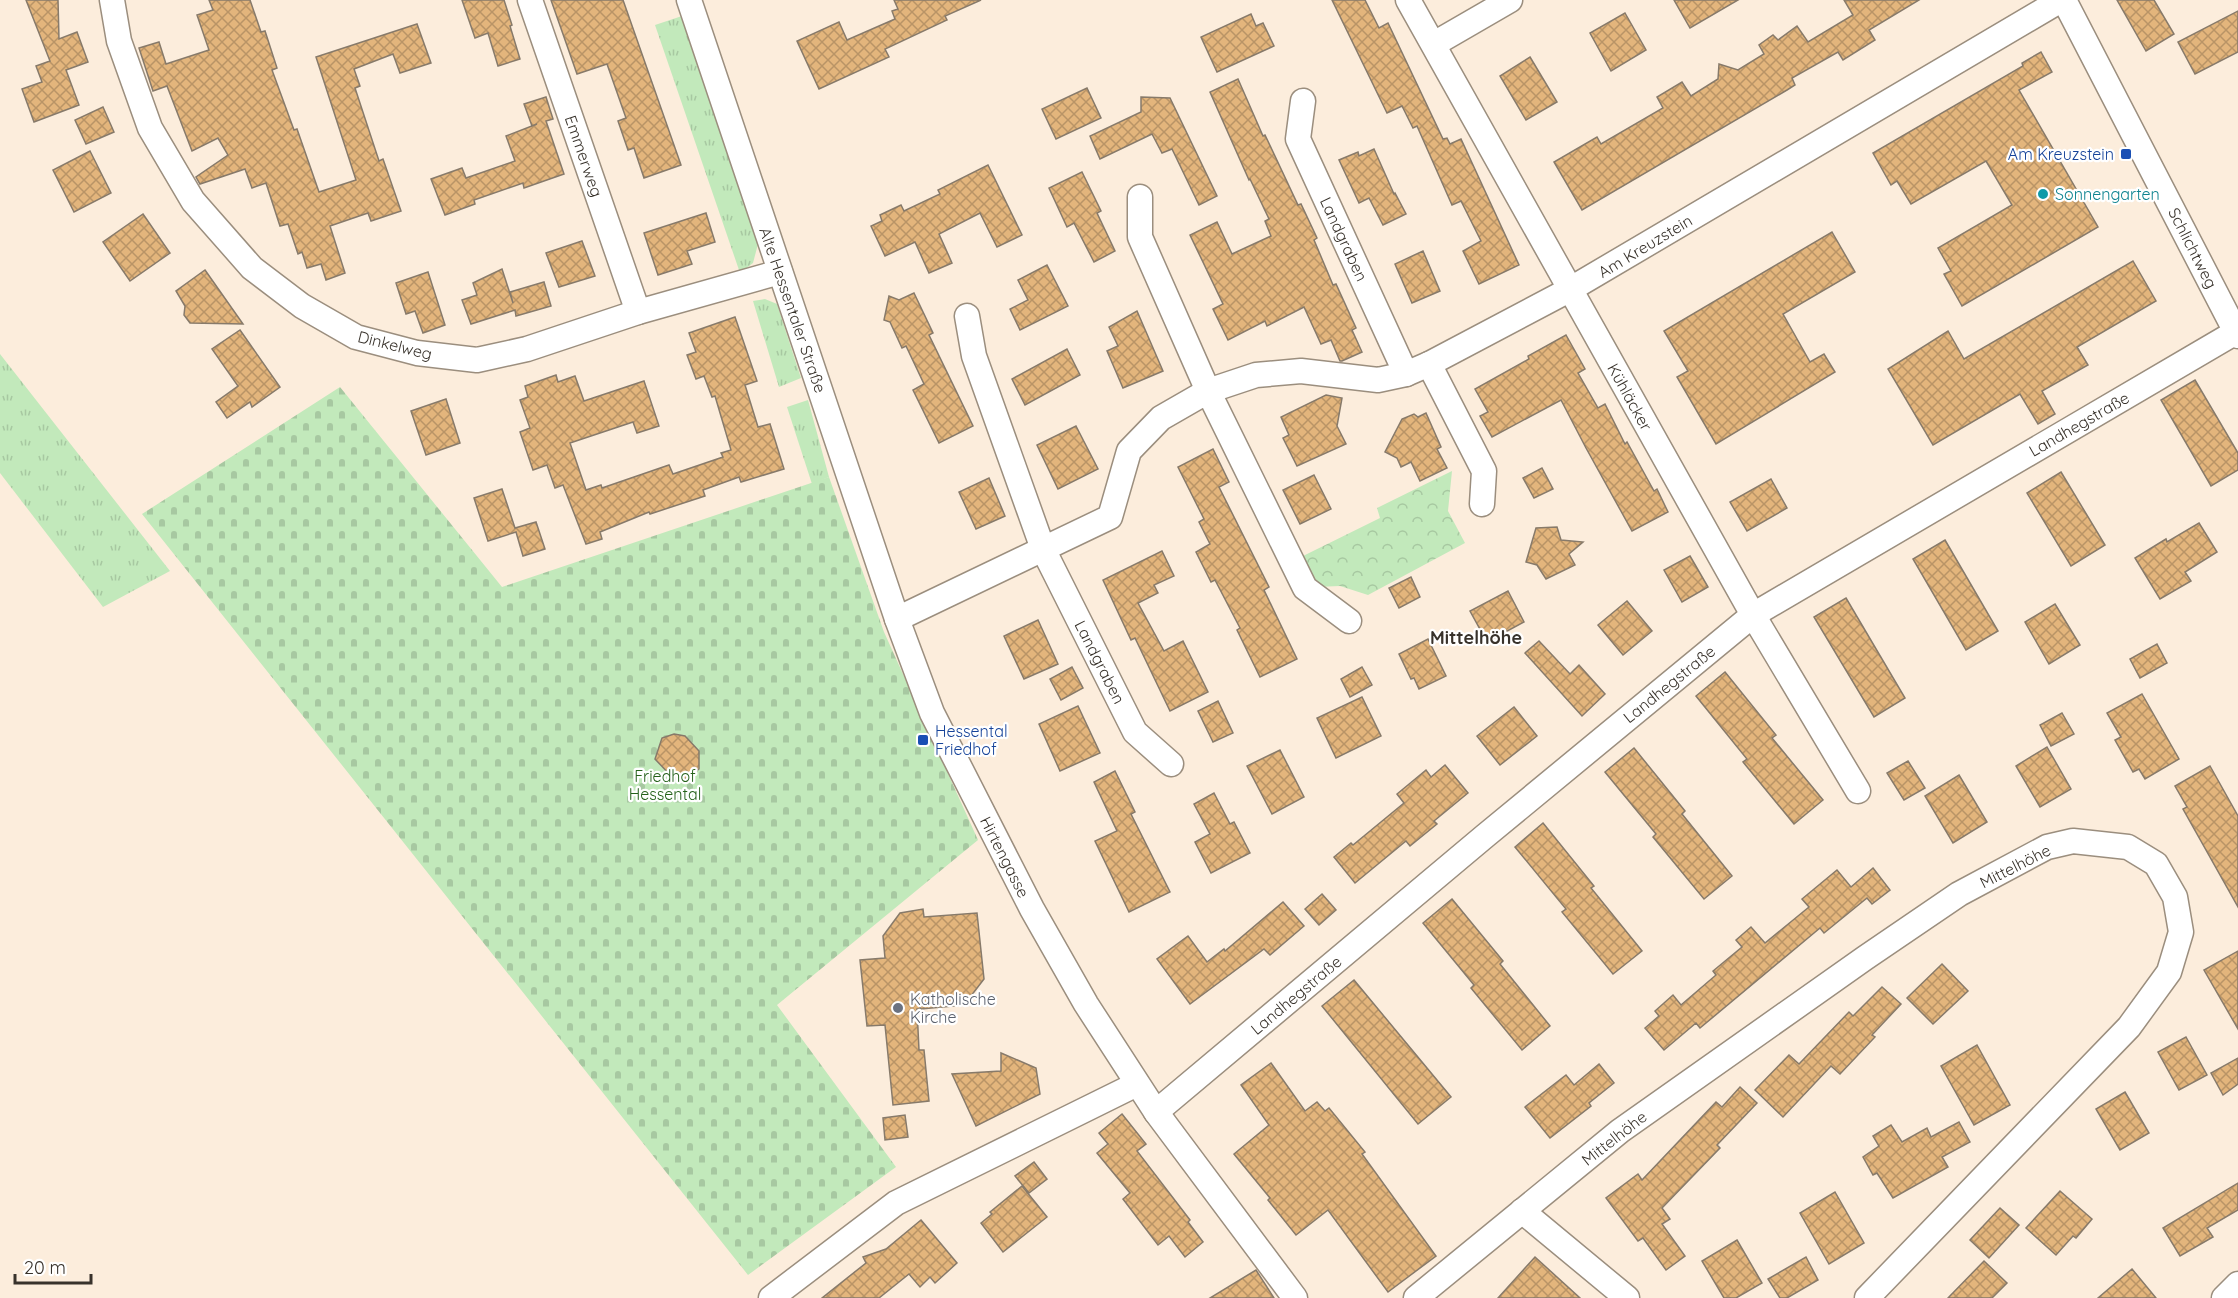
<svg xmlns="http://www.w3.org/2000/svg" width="2238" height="1298" viewBox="0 0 2238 1298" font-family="Quicksand,sans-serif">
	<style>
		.grass { fill: url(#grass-tufts) }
		.cemetery { fill: url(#cemetery-stones) }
		.park { fill: url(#park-crowns) }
		.building { fill: url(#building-cross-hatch); stroke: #877a6a; stroke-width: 1.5 }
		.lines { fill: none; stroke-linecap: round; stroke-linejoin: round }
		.minor-casing { stroke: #9b8e7e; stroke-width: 27 }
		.minor { stroke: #fff; stroke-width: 24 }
		.transit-dot { fill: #1a4fb4; stroke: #fff; stroke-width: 2 }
		.culture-dot { fill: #0f9aa8; stroke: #fff; stroke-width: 2 }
		.worship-dot { fill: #6b7280; stroke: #fff; stroke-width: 2 }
		.labels { text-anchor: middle; stroke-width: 4.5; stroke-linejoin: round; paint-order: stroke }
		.transit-label { font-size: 16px; fill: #164399; stroke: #fff; text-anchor: end }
		.street-label { font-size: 16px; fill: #38322b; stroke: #fff }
		.culture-label { font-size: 16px; fill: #0d838f; stroke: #fff; text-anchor: start }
		.park-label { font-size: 16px; fill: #25611a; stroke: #fff }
		.worship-label { font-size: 16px; fill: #5b616d; stroke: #fff; text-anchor: start }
		.neighbourhood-label { font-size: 18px; font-weight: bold; fill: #38322b; stroke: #fff }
	</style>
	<defs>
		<pattern id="grass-tufts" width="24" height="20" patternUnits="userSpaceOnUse" patternTransform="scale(1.5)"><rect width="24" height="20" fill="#c2e9bb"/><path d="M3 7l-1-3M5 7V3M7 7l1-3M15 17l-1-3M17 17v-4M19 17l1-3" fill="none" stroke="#a7c8a1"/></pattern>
		<pattern id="cemetery-stones" width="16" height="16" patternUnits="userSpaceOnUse" patternTransform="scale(1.5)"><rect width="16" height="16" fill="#c2e9bb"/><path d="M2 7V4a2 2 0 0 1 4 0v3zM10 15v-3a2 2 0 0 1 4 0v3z" fill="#a7c8a1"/></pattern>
		<pattern id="park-crowns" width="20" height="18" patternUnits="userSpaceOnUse" patternTransform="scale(1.5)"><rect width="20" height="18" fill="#c2e9bb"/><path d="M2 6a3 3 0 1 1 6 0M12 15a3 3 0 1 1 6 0" fill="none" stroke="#a7c8a1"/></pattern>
		<pattern id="building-cross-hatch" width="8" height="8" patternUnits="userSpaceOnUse" patternTransform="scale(1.5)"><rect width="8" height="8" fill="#e3b57c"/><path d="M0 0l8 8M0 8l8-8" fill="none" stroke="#b99466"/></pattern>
	</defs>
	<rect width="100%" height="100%" fill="#fceddc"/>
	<!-- grass -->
	<g class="grass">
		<polygon points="682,16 758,244 753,263 740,273 655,25"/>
		<polygon points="765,299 777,304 801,378 779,387 753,301"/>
		<polygon points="0,354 170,571 103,607 0,473"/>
		<polygon points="808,400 829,477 812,484 787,407"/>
	</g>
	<!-- cemetery -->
	<polygon class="cemetery" points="340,387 502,587 829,477 884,632 978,840 777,1005 896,1167 748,1275 142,514"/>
	<!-- park -->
	<polygon class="park" points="1452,471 1448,511 1465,543 1368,595 1340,586 1316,587 1301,557 1380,518 1377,508"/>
	<!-- building -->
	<g class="building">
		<polygon points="26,0 58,0 59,39 77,32 88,62 66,70 79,105 34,122 22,89 42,82 36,66 50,61"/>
		<polygon points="209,0 250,0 261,32 265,31 277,68 272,70 294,130 297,129 319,192 356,180 316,57 417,24 431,63 400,73 393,54 354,69 360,86 355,88 379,161 383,159 401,211 371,221 368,213 330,226 345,273 326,280 321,264 307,268 302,252 298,254 288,224 280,226 266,183 252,188 245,169 200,184 196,177 228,155 218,138 192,151 167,86 153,91 139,48 159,42 166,64 209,50 197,15 213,10"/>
		<polygon points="462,0 504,0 512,25 510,26 520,59 498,66 488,33 475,38"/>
		<polygon points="551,0 623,0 681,165 644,178 634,148 628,150 618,121 626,118 607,64 577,74"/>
		<polygon points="894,0 981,0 945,16 947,20 885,49 889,57 819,89 797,41 839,22 847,40 895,19 892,11 898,9"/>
		<polygon points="1332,0 1365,0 1379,28 1388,23 1443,139 1447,138 1450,144 1461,139 1519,265 1479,284 1463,251 1481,241 1461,201 1452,205 1417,126 1413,128 1402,106 1387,113"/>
		<polygon points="1674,0 1738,0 1690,28"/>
		<polygon points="1844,0 1919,0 1869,30 1875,40 1843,60 1838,52 1792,78 1795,85 1787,90 1582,210 1554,162 1597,137 1601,144 1663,108 1657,97 1682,82 1691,96 1718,79 1719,64 1738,70 1764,54 1759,45 1773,35 1778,40 1797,26 1808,42 1853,15"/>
		<polygon points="2117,0 2154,0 2174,34 2146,51"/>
		<polygon points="2238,11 2238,52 2195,74 2178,42"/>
		<polygon points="1625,13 1646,50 1611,71 1590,33"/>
		<polygon points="1251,14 1256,26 1263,23 1274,46 1217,72 1201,37"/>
		<polygon points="2041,52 2052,72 2019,90 2098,227 1962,306 1944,274 1951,271 1938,248 2012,205 1986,161 1911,204 1897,181 1891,185 1873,153 2023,66 2022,63"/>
		<polygon points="1530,57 1557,102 1526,120 1500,76"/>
		<polygon points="1238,79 1263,136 1265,135 1298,205 1301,204 1317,238 1314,240 1333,285 1336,284 1356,328 1352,330 1362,352 1342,361 1340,361 1331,340 1321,344 1304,307 1267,326 1265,321 1228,340 1213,309 1223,304 1190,235 1217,222 1232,254 1271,236 1265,221 1269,219 1250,179 1249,180 1210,92"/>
		<polygon points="1087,88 1101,118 1056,139 1042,109"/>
		<polygon points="546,97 553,119 546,121 564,174 524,188 523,183 474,200 475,204 445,215 431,179 462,168 466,178 515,161 506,136 537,124 532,126 524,104"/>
		<polygon points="1141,97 1170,98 1217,196 1199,205 1172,149 1162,153 1152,134 1100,159 1090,136 1141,112"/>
		<polygon points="103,107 114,132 86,144 75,120"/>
		<polygon points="1374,149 1394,194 1395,193 1406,214 1383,225 1369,198 1359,203 1339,160 1358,152 1359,156"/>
		<polygon points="90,151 111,193 74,212 53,170"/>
		<polygon points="988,165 1022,235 997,247 980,213 939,234 952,263 929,273 915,242 885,256 871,226 882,221 880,215 901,205 904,211 940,194 938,190"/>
		<polygon points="1082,172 1101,211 1097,213 1115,251 1094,262 1074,223 1067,227 1049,188"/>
		<polygon points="706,213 715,242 687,251 692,264 658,275 644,233"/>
		<polygon points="143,214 170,253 130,281 103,242"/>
		<polygon points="1832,232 1855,272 1783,314 1810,362 1824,354 1835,372 1716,444 1677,377 1688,371 1664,331"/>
		<polygon points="582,241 595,276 559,287 546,253"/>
		<polygon points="1423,251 1440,291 1412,303 1395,264"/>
		<polygon points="2133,261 2156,301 2077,347 2088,365 2042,391 2055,414 2038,424 2020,394 1933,445 1888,369 1948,331 1964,359"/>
		<polygon points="1047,265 1068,306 1020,330 1010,309 1028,300 1018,280"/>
		<polygon points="502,269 513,303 510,292 544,282 551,306 516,316 515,310 471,324 462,300 477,295 473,283"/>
		<polygon points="205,270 243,324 190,323 184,315 185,306 176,291"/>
		<polygon points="428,272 445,325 423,333 415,311 406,314 396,283"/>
		<polygon points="914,293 933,333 929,335 973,426 939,443 913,390 924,384 906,346 902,348 890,322 884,320 889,296 899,300"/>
		<polygon points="1137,311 1163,371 1123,388 1107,351 1118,346 1109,327"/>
		<polygon points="735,317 757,381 745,385 758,427 770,424 784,469 741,482 739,477 703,490 705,496 650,514 649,512 600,532 602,539 586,544 563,485 555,488 547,465 533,470 520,432 530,428 520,400 528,397 525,386 556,375 558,382 575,376 584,401 644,381 659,426 637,433 633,422 570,443 586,490 601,485 602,488 669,465 673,474 723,457 721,453 731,450 715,396 712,397 704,376 696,379 687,355 696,352 689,333"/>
		<polygon points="240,330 280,387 252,407 250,402 227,418 216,402 238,386 212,349"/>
		<polygon points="1566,335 1585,369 1578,373 1598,408 1605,404 1625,444 1627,442 1654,491 1657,489 1668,512 1632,531 1586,448 1561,400 1492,437 1480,416 1488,412 1475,389 1529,359 1528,356"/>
		<polygon points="1067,349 1080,375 1025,405 1012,379"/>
		<polygon points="2195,380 2238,453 2238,470 2211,486 2161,400"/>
		<polygon points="1326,395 1342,398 1337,426 1346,444 1297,466 1283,438 1289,435 1281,417"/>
		<polygon points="446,399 460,443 426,455 411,411"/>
		<polygon points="1426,413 1441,447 1437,449 1447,468 1420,481 1411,462 1401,467 1397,458 1385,452 1402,419 1414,414 1418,417"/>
		<polygon points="1076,426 1098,469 1058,489 1037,445"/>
		<polygon points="1213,449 1229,482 1219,487 1269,587 1264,590 1297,659 1260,677 1237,630 1240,628 1215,580 1211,582 1196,552 1210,544 1199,522 1204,519 1178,467"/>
		<polygon points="1542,468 1553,489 1534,498 1523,478"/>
		<polygon points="2061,472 2105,545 2071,566 2027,493"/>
		<polygon points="1314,475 1331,509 1300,524 1283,490"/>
		<polygon points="989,478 1005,516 976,529 959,492"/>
		<polygon points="1771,479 1787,508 1747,531 1730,502"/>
		<polygon points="502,489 515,528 536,522 545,549 523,556 516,532 488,541 474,498"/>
		<polygon points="2199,523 2217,552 2185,572 2191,581 2160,599 2135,558 2166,539 2167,542"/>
		<polygon points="1557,527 1561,540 1583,542 1569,554 1575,565 1546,579 1537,565 1526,562 1536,528"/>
		<polygon points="1945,540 1998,631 1966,650 1913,559"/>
		<polygon points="1162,551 1174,576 1154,585 1158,593 1138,603 1164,651 1183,641 1208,692 1170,711 1135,638 1131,640 1103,580"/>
		<polygon points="1690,556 1708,587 1682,602 1664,570"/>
		<polygon points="1411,577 1420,597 1399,608 1389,588"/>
		<polygon points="1508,591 1524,622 1487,642 1470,611"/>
		<polygon points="1846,598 1905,698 1874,717 1814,617"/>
		<polygon points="1627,601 1652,631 1623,655 1598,625"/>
		<polygon points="2055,604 2080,645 2049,664 2025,622"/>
		<polygon points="1038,620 1058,664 1024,679 1004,636"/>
		<polygon points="1428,639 1446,676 1419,689 1414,678 1411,679 1399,654"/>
		<polygon points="1539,641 1570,674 1579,665 1605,694 1582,716 1525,653"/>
		<polygon points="2157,644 2167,663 2140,678 2130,659"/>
		<polygon points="1072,667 1083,688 1061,700 1050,679"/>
		<polygon points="1362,667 1372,685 1350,697 1341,679"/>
		<polygon points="1725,672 1776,735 1772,738 1823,800 1794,824 1743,762 1747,759 1696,696"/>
		<polygon points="2142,694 2179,759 2145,779 2139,769 2133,772 2115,740 2121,737 2107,713"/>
		<polygon points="1362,697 1381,736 1336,758 1317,718"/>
		<polygon points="1218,701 1233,733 1213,742 1198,711"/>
		<polygon points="1078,706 1100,753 1060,771 1039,724"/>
		<polygon points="1514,707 1537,736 1500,765 1477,736"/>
		<polygon points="2062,713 2074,734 2051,746 2040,725"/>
		<polygon points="674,734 685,736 699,751 699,769 687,779 674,779 655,759 662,738"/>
		<polygon points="2047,747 2071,789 2040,807 2016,766"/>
		<polygon points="1634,748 1685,811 1682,814 1732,876 1704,899 1653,837 1656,834 1605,772"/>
		<polygon points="1280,750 1304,797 1272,814 1247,766"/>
		<polygon points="1908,761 1925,788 1904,800 1887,773"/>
		<polygon points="1445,765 1468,793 1434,821 1437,824 1410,846 1406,841 1355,883 1334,857 1351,843 1353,845 1404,803 1397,794 1426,770 1431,777"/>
		<polygon points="2210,766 2238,816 2238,907 2183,809 2187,807 2175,786"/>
		<polygon points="1115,771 1135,812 1131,814 1170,892 1129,912 1095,841 1117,831 1094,782"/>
		<polygon points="1959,775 1987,822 1953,843 1925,796"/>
		<polygon points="1214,793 1230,824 1234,822 1250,853 1211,873 1195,842 1210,834 1194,804"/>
		<polygon points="1543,823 1594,886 1591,888 1642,951 1613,974 1562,912 1566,909 1515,847"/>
		<polygon points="1873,868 1890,890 1872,904 1867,898 1824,933 1820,928 1700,1028 1696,1023 1664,1050 1645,1028 1659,1016 1655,1011 1673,995 1681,1005 1716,975 1713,971 1742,947 1736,940 1751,927 1765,943 1809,907 1802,899 1837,870 1851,887"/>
		<polygon points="1322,894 1336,910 1319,925 1305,909"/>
		<polygon points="1452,899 1503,961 1500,964 1550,1026 1522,1050 1471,988 1474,985 1423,923"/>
		<polygon points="1283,902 1304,926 1270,955 1264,949 1190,1004 1157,959 1188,936 1207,962 1224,949 1225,951"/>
		<polygon points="923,909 924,917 977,913 984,979 964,1005 921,1009 919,1004 920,1009 917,1009 919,1050 924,1050 929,1101 893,1105 885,1025 867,1026 860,960 885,958 883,936 900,913"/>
		<polygon points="2238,951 2238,1029 2204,970"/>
		<polygon points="1942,964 1968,991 1933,1024 1907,998"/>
		<polygon points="1354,980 1451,1097 1418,1124 1322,1006"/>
		<polygon points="1882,987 1901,1004 1872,1035 1875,1037 1840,1074 1831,1066 1783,1117 1755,1090 1789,1055 1799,1064 1849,1012 1853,1016"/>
		<polygon points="2186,1037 2207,1075 2179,1090 2158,1052"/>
		<polygon points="1977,1045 2010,1105 1974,1125 1941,1066"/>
		<polygon points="1001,1053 1036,1068 1040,1094 976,1126 952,1074 1001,1071"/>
		<polygon points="2238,1058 2238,1084 2223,1095 2211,1073"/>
		<polygon points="1271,1063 1305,1111 1317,1102 1325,1111 1329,1108 1365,1152 1362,1154 1436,1256 1388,1292 1328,1210 1296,1235 1268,1200 1270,1198 1234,1154 1269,1125 1241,1085"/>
		<polygon points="1599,1064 1614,1083 1589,1103 1591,1106 1550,1138 1525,1107 1566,1075 1574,1085"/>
		<polygon points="1740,1087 1757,1103 1717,1145 1720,1148 1662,1208 1670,1219 1662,1224 1685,1256 1666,1270 1643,1238 1638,1241 1606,1198 1638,1174 1642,1180 1716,1102 1722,1107"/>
		<polygon points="2125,1092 2149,1133 2120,1150 2096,1109"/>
		<polygon points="1122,1114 1146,1144 1137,1151 1190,1220 1188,1222 1203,1242 1185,1257 1169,1236 1158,1245 1123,1199 1130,1193 1097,1153 1108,1144 1099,1133"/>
		<polygon points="905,1115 908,1137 885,1140 883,1118"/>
		<polygon points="1959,1122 1970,1142 1942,1157 1948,1167 1893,1198 1877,1173 1873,1175 1863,1157 1879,1146 1873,1136 1891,1125 1902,1142 1927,1128 1931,1137"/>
		<polygon points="1034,1162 1047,1179 1029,1193 1015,1176"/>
		<polygon points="2238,1183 2238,1210 2207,1228 2213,1237 2180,1256 2163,1228"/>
		<polygon points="1022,1186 1047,1217 1003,1252 981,1223 992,1214 990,1212"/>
		<polygon points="2060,1191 2092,1219 2076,1238 2073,1236 2056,1255 2026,1228"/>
		<polygon points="1835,1192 1864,1243 1829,1264 1800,1213"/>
		<polygon points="2000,1208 2019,1225 1989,1258 1970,1240"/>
		<polygon points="921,1220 957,1263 935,1283 930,1277 920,1287 909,1274 879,1298 822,1298 866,1263 863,1257 886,1249"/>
		<polygon points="1737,1240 1762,1283 1736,1298 1724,1298 1702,1261"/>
		<polygon points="1535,1257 1580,1298 1498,1298"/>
		<polygon points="1806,1257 1818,1280 1787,1298 1780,1298 1768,1279"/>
		<polygon points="1984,1261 2007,1283 1992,1298 1948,1298"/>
		<polygon points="2132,1269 2156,1298 2098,1298"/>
		<polygon points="1256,1270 1274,1298 1210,1298"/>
	</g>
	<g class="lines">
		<defs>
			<g id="minor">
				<polyline points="112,0 119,41 150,128 193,201 252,268 302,306 356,337 417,353 477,360 527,349 638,312 780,272"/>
				<polyline points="530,0 638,312"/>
				<polyline points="689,0 897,619 932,713 1032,909 1086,1004 1156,1112 1295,1298"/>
				<polyline points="1408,0 1753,615 1858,791"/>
				<polyline points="2064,0 2238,336"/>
				<polyline points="1434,44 1510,0"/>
				<polyline points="1303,101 1298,139 1406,374"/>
				<polyline points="1140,197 1140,237 1208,391 1305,588 1349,621"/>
				<polyline points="967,316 974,356 1043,549 1135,732 1171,764"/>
				<polyline points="1429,364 1484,471 1482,504"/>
				<polyline points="897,619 1110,517 1129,451 1161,418 1208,391 1256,375 1301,371 1378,380 1406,374 1429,364 1569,290 2061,0"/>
				<polyline points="1156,1112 1485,836 1753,615 2236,332"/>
				<polyline points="1522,1211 1627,1298"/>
				<polyline points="771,1298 896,1203 1137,1084"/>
				<polyline points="1416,1298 1620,1131 1865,958 1959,894 2047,847 2073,841 2128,847 2156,864 2175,897 2181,932 2169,972 2129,1027 1867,1298"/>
				<polyline points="2224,1298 2238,1284"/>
			</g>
		</defs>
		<!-- minor casing -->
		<use href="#minor" class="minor-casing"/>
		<!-- minor -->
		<use href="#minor" class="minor"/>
	</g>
	<!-- markers -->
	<g class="transit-dot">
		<rect x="2120" y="148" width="12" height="12" rx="3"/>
		<rect x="917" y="734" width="12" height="12" rx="3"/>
	</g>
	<circle class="culture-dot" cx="2043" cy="194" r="6"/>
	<circle class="worship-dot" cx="898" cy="1008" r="6"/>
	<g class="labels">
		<!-- transit labels -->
		<g class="transit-label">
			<text x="2114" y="160">Am Kreuzstein</text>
			<text x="935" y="737" text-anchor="start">Hessental<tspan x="935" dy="18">Friedhof</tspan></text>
		</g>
		<!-- street labels -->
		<g class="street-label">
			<text transform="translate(584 156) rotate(71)" y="6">Emmerweg</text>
			<text transform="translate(1344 239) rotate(65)" y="6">Landgraben</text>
			<text transform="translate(1645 246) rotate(-31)" y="6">Am Kreuzstein</text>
			<text transform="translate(2193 248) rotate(63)" y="6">Schlichtweg</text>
			<text transform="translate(793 310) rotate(71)" y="6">Alte Hessentaler Straße</text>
			<text transform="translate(395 345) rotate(14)" y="6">Dinkelweg</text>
			<text transform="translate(1630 397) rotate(61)" y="6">Kühläcker</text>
			<text transform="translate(2079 424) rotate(-30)" y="6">Landhegstraße</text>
			<text transform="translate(1100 662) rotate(63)" y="6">Landgraben</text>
			<text transform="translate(1669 684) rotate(-39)" y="6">Landhegstraße</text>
			<text transform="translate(1005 857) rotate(63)" y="6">Hirtengasse</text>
			<text transform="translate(2015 866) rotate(-27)" y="6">Mittelhöhe</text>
			<text transform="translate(1296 995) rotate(-40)" y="6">Landhegstraße</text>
			<text transform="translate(1614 1138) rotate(-38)" y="6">Mittelhöhe</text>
		</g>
		<!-- culture labels -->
		<g class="culture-label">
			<text x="2055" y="200">Sonnengarten</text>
		</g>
		<!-- park labels -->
		<g class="park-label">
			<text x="665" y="782">Friedhof<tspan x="665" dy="18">Hessental</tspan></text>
		</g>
		<!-- worship labels -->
		<g class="worship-label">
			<text x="910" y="1005">Katholische<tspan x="910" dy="18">Kirche</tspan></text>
		</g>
		<!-- neighbourhood labels -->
		<g class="neighbourhood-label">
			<text x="1476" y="644">Mittelhöhe</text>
		</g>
	</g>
	<!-- scale -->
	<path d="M15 1274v9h76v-9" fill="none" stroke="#38322b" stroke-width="3"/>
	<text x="24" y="1274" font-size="18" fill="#38322b" stroke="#ffffff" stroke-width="4.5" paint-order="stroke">20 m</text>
</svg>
